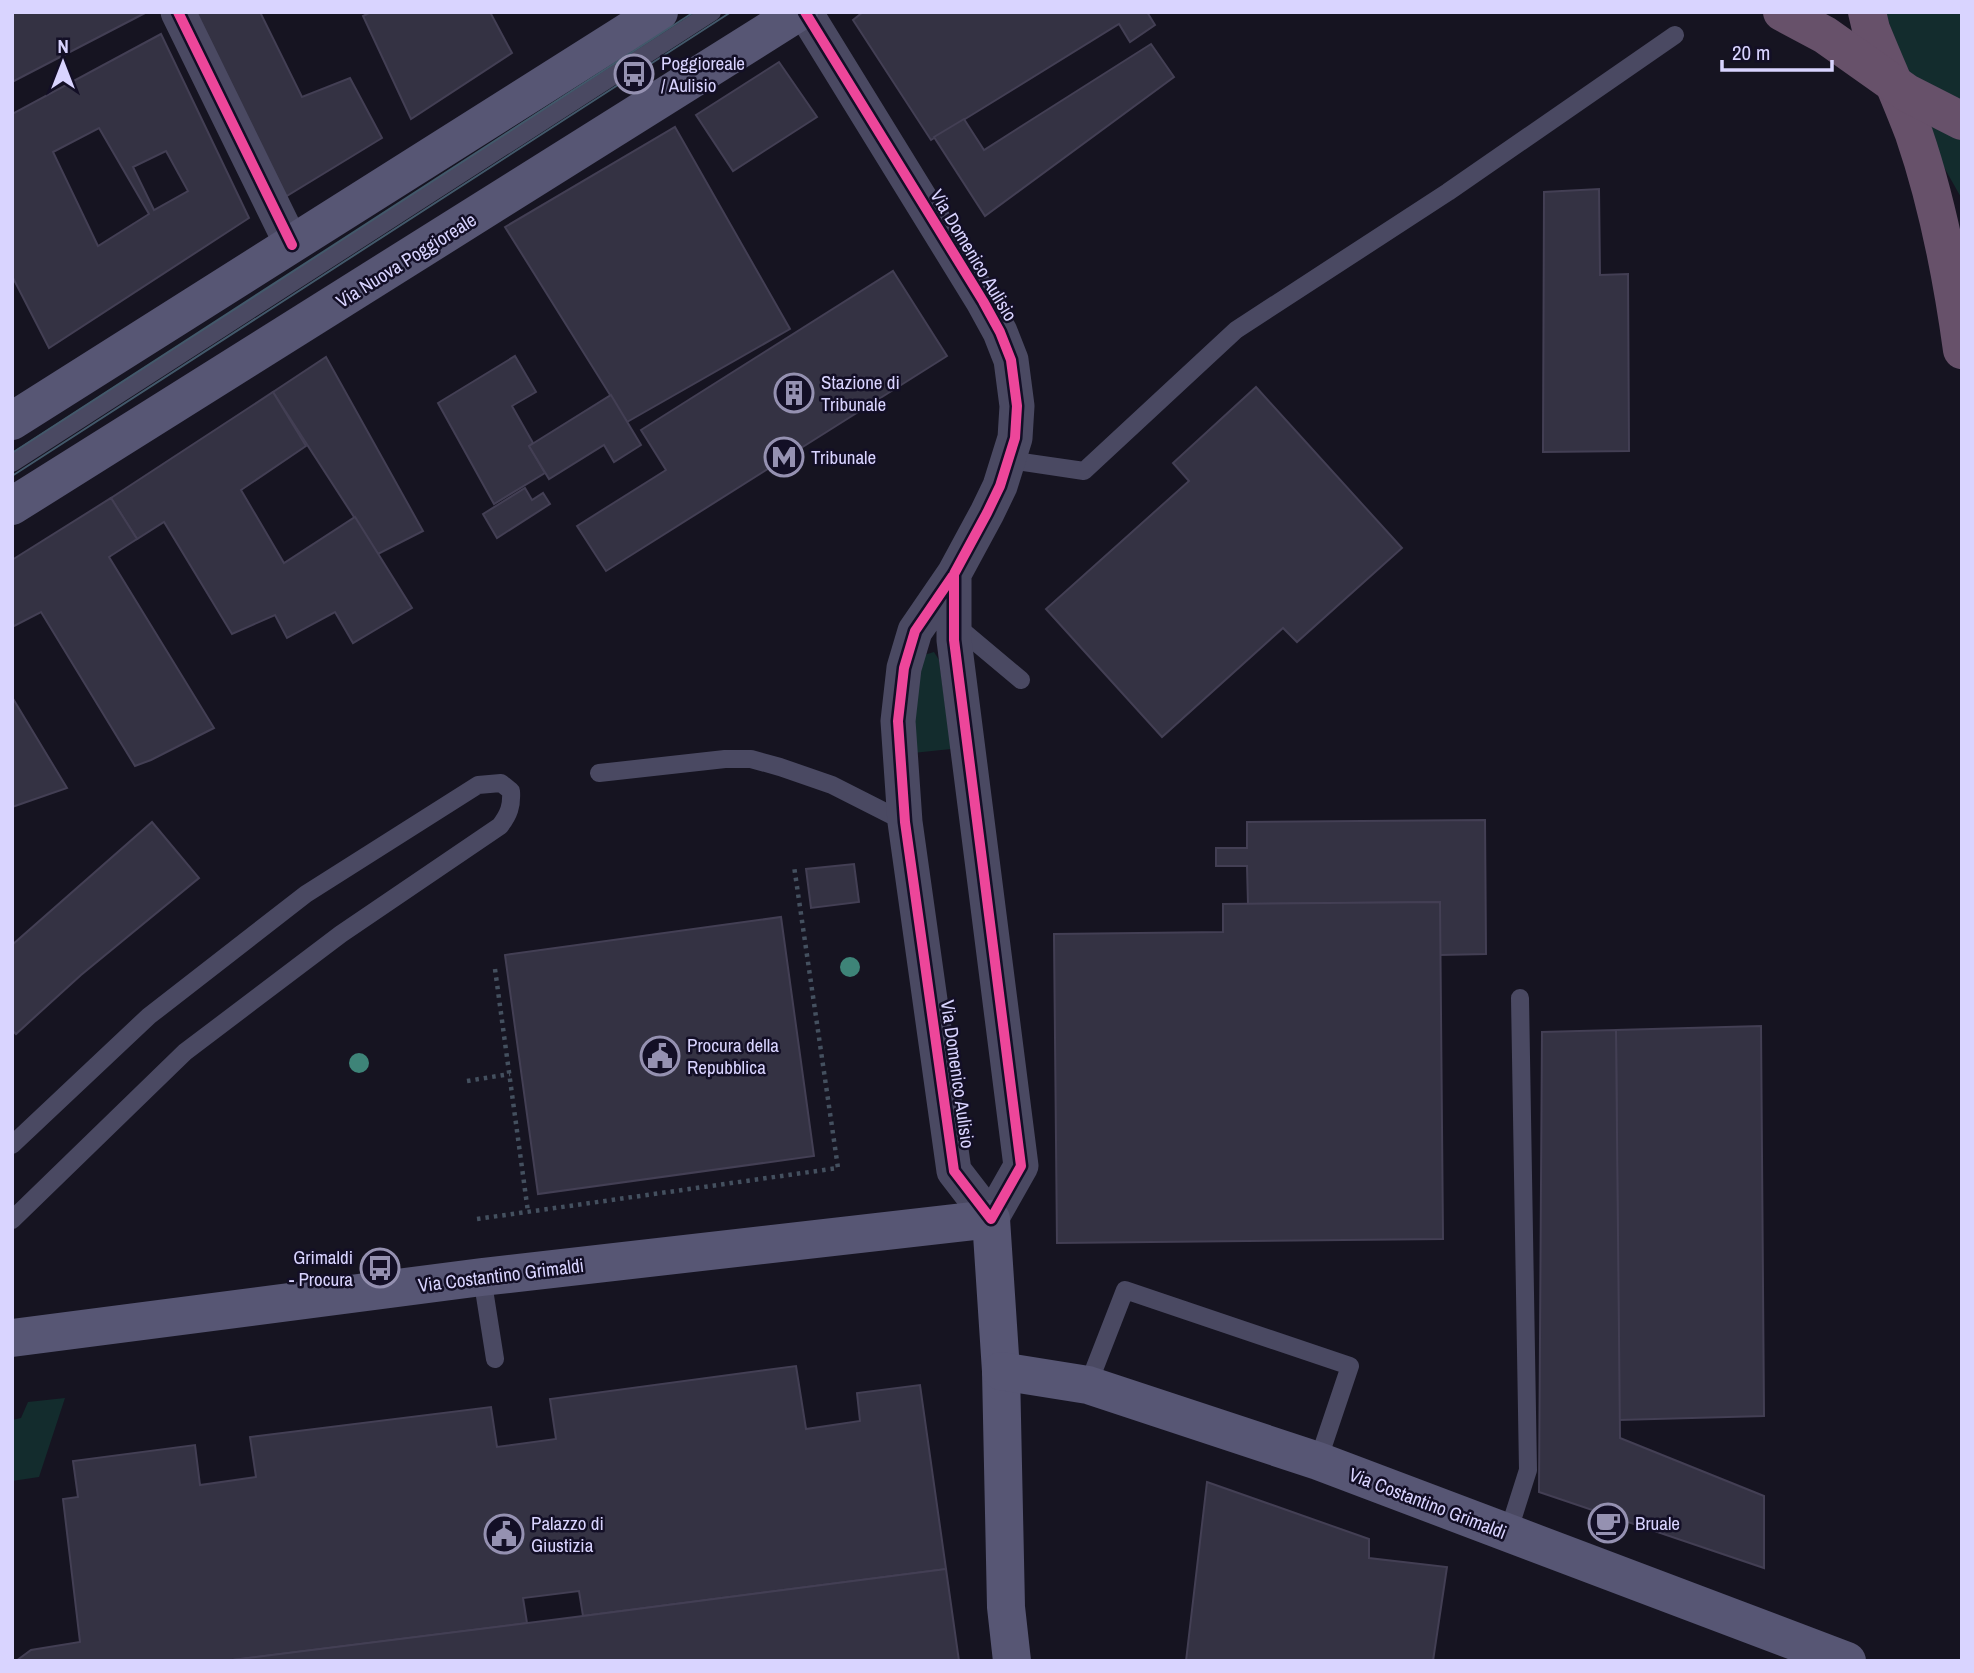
<svg xmlns="http://www.w3.org/2000/svg" width="1974" height="1673" viewBox="0 0 1974 1673" font-family="'Archivo Narrow',sans-serif">
	<style>
		.green { fill: #132c2d }
		.building { fill: #343243; stroke: #433f54; stroke-width: 2; fill-rule: evenodd }
		.lines { fill: none; stroke-linecap: round; stroke-linejoin: round }
		.path { stroke: #44505f; stroke-width: 4.5; stroke-dasharray: 3.5 5; stroke-linecap: butt }
		.lane { stroke: #4a4962; stroke-width: 18 }
		.street { stroke: #4a4962; stroke-width: 35 }
		.secondary { stroke: #575674; stroke-width: 38 }
		.highway { stroke: #67516a; stroke-width: 38 }
		.tram { stroke: #43596b; stroke-width: 2 }
		.highway-bridge { stroke: #67516a; stroke-width: 38 }
		.cycleway-casing { stroke: #130f26; stroke-width: 15 }
		.cycleway { stroke: #ed469a; stroke-width: 10 }
		.tree { fill: #3e8478 }
		.labels { text-anchor: middle; stroke-width: 5; stroke-linejoin: round; paint-order: stroke }
		.poi-label { font-size: 19px; fill: #d9d4ff; stroke: #130f26; text-anchor: start }
		.street-label { font-size: 19px; fill: #d9d4ff; stroke: #130f26 }
	</style>
	<rect width="100%" height="100%" fill="#161421"/>
	<!-- green -->
	<g class="green">
		<polygon points="1885,12 1962,12 1962,199 1941,162"/>
		<polygon points="934,652 939,660 951,749 913,753 910,728 924,655"/>
		<polygon points="65,1398 39,1477 12,1481 12,1420 21,1418 28,1402"/>
	</g>
	<!-- building -->
	<g class="building">
		<polygon points="12,12 147,12 12,82"/>
		<polygon points="193,12 260,12 302,97 350,78 382,138 285,197"/>
		<polygon points="371,12 490,12 512,53 411,119 363,16"/>
		<polygon points="863,12 1147,12 1155,25 1130,42 1119,24 931,140 853,20"/>
		<path d="M161,34l88,184 -200,130 -37,-72v-162zM99,128l50,86 -51,32 -45,-94zM166,151l22,40 -34,19 -21,-43z"/>
		<polygon points="1151,44 1174,77 985,216 934,137 964,119 984,150"/>
		<polygon points="779,62 817,117 733,171 696,115"/>
		<polygon points="675,127 790,329 627,422 505,227"/>
		<polygon points="1599,189 1600,275 1628,274 1629,451 1543,452 1544,192"/>
		<polygon points="893,271 947,356 606,571 577,526 666,470 641,430"/>
		<polygon points="515,356 536,392 512,406 533,443 529,446 545,473 494,504 438,403"/>
		<polygon points="326,357 423,531 378,554 273,392"/>
		<polygon points="1256,387 1402,548 1297,642 1283,628 1162,737 1046,609 1189,481 1173,463"/>
		<polygon points="273,392 306,446 241,490 284,563 355,517 412,608 353,643 335,612 287,638 275,615 232,634 164,522 137,539 111,498"/>
		<polygon points="611,395 641,445 614,462 604,445 549,479 529,446"/>
		<polygon points="525,488 532,500 543,493 550,504 497,538 483,514"/>
		<polygon points="111,498 137,539 109,557 214,728 151,760 135,766 41,612 12,627 12,560"/>
		<polygon points="12,697 67,788 12,807"/>
		<polygon points="1485,820 1486,954 1440,955 1440,902 1248,904 1247,866 1216,866 1216,848 1247,848 1247,822"/>
		<polygon points="152,822 199,878 81,975 16,1034 12,1030 12,945"/>
		<polygon points="854,864 859,902 811,908 806,869"/>
		<polygon points="1440,902 1443,1239 1057,1243 1054,934 1223,932 1223,904"/>
		<polygon points="781,917 814,1156 538,1194 505,955"/>
		<polygon points="1761,1026 1764,1416 1619,1420 1616,1030"/>
		<polygon points="1616,1030 1620,1438 1764,1496 1764,1568 1539,1492 1542,1032"/>
		<polygon points="796,1366 806,1429 860,1421 857,1393 920,1385 946,1569 583,1616 579,1591 523,1598 527,1623 225,1661 16,1661 31,1650 80,1642 63,1499 78,1497 73,1461 195,1445 200,1485 256,1477 250,1437 491,1407 497,1447 556,1439 550,1399"/>
		<polygon points="1207,1482 1369,1539 1369,1558 1447,1567 1433,1661 1186,1661"/>
		<polygon points="946,1569 959,1661 225,1661 583,1616"/>
	</g>
	<g class="lines">
		<!-- path -->
		<g class="path">
			<polyline points="495,969 528,1212"/>
			<polyline points="467,1081 510,1074"/>
			<polyline points="477,1219 838,1168 794,866"/>
		</g>
		<!-- lane -->
		<g class="lane">
			<polyline points="1009,460 1084,471 1236,330 1448,192 1675,35"/>
			<polyline points="12,463 712,12"/>
			<polyline points="953,623 1021,680"/>
			<polyline points="599,773 725,759 751,759 780,767 832,785 905,822"/>
			<path d="M12,1145l137,-129 157,-122 172,-109 23,-2 10,8c1,15 -2,23 -11,35l-159,108 -156,118 -173,168"/>
			<polyline points="482,1277 495,1359"/>
			<polyline points="1088,1385 1125,1290 1350,1366 1318,1461"/>
			<polyline points="1508,1533 1528,1470 1520,998"/>
		</g>
		<!-- street -->
		<g class="street">
			<polyline points="178,12 292,245"/>
			<polyline points="805,12 983,301 1000,332 1011,360 1017,406 1015,438 1000,486 987,513 954,574 915,631 904,668 898,721 905,822 954,1171 991,1219 1021,1166 954,640 954,574"/>
		</g>
		<!-- secondary -->
		<g class="secondary">
			<polyline points="12,421 659,12"/>
			<polyline points="12,506 799,12"/>
			<polyline points="12,1338 482,1277 991,1219 1001,1371 1006,1607 1012,1661"/>
			<polyline points="1001,1371 1088,1385 1318,1461 1847,1661"/>
		</g>
		<!-- highway -->
		<path class="highway" d="M1867,12l4,17c14,35 30,70 43,105 24,70 38,143 48,216"/>
		<!-- tram -->
		<g class="tram">
			<polyline points="12,453 694,12"/>
			<polyline points="12,476 731,12"/>
		</g>
		<!-- highway-bridge -->
		<polyline class="highway-bridge" points="1782,12 1825,35 1907,93 1962,121"/>
		<defs>
			<g id="cycleway">
				<polyline points="178,12 292,245"/>
				<polyline points="805,12 983,301 1000,332 1011,360 1017,406 1015,438 1000,486 987,513 954,574 915,631 904,668 898,721 905,822 954,1171 991,1219 1021,1166 954,640 954,574"/>
			</g>
		</defs>
		<!-- cycleway casing -->
		<use href="#cycleway" class="cycleway-casing"/>
		<!-- cycleway -->
		<use href="#cycleway" class="cycleway"/>
	</g>
	<!-- trees -->
	<g class="tree">
		<circle cx="850" cy="967" r="10"/>
		<circle cx="359" cy="1063" r="10"/>
	</g>
	<!-- icons -->
	<defs>
		<symbol id="bus-ring" viewBox="-11 -11 22 22"><circle r="9.5" fill="#130f26" stroke="#9591b1" stroke-width="1.5"/><path d="M-5-6H5V4H4V6H2V4H-2V6H-4V4H-5ZM-3.5-4V0h7V-4ZM-3.5 1.2v1.5H-2V1.2ZM2 1.2v1.5H3.5V1.2Z" fill="#9591b1"/></symbol>
		<symbol id="building-ring" viewBox="-11 -11 22 22"><circle r="9.5" fill="#130f26" stroke="#9591b1" stroke-width="1.5"/><path d="M-4-6H4V6H1V3H-1V6H-4ZM-2.5-4.3h1.7v1.8h-1.7ZM.8-4.3h1.7v1.8H.8ZM-2.5-1h1.7V.8h-1.7ZM.8-1h1.7V.8H.8Z" fill="#9591b1"/></symbol>
		<symbol id="metro-ring" viewBox="-11 -11 22 22"><circle r="9.5" fill="#130f26" stroke="#9591b1" stroke-width="1.5"/><path d="M-5.5 5V-5H-3L0 0L3-5H5.5V5H3V-.5L0 4L-3-.5V5Z" fill="#9591b1"/></symbol>
		<symbol id="civic-ring" viewBox="-11 -11 22 22"><circle r="9.5" fill="#130f26" stroke="#9591b1" stroke-width="1.5"/><path d="M-.6-6.5H3V-4.5H.6V-3L4-1V1h2V6H-6V1h2V-1L-.6-3ZM-1.2 2.5V6h2.4V2.5Z" fill="#9591b1"/></symbol>
		<symbol id="cafe-ring" viewBox="-11 -11 22 22"><circle r="9.5" fill="#130f26" stroke="#9591b1" stroke-width="1.5"/><path d="M-5.5-4.5H6V0H3Q3 3.5 0 3.5H-2.5Q-5.5 3.5-5.5 0ZM3-3.2v2h1.7v-2ZM-6 4.5H4V6H-6Z" fill="#9591b1"/></symbol>
	</defs>
	<g fill-rule="evenodd">
		<use href="#bus-ring" x="612" y="52" width="44" height="44"/>
		<use href="#building-ring" x="772" y="371" width="44" height="44"/>
		<use href="#metro-ring" x="762" y="435" width="44" height="44"/>
		<use href="#civic-ring" x="638" y="1034" width="44" height="44"/>
		<use href="#bus-ring" x="358" y="1246" width="44" height="44"/>
		<use href="#cafe-ring" x="1586" y="1501" width="44" height="44"/>
		<use href="#civic-ring" x="482" y="1512" width="44" height="44"/>
	</g>
	<g class="labels">
		<!-- poi labels -->
		<g class="poi-label">
			<text x="661" y="70">Poggioreale<tspan x="661" dy="22">/ Aulisio</tspan></text>
			<text x="821" y="389">Stazione di<tspan x="821" dy="22">Tribunale</tspan></text>
			<text x="811" y="464">Tribunale</text>
			<text x="687" y="1052">Procura della<tspan x="687" dy="22">Repubblica</tspan></text>
			<text x="353" y="1264" text-anchor="end">Grimaldi<tspan x="353" dy="22">- Procura</tspan></text>
			<text x="531" y="1530">Palazzo di<tspan x="531" dy="22">Giustizia</tspan></text>
			<text x="1635" y="1530">Bruale</text>
		</g>
		<!-- street labels -->
		<g class="street-label">
			<text transform="translate(974 255) rotate(59)" y="7">Via Domenico Aulisio</text>
			<text transform="translate(406 260) rotate(-32)" y="7">Via Nuova Poggioreale</text>
			<text transform="translate(958 1074) rotate(82)" y="7">Via Domenico Aulisio</text>
			<text transform="translate(501 1275) rotate(-7)" y="7">Via Costantino Grimaldi</text>
			<text transform="translate(1428 1503) rotate(21)" y="7">Via Costantino Grimaldi</text>
		</g>
	</g>
	<!-- border -->
	<rect width="1974" height="1673" fill="none" stroke="#d9d4ff" stroke-width="28"/>
	<!-- north arrow -->
	<g transform="translate(63 63)" stroke="#130f26" stroke-width="5" paint-order="stroke">
	<path d="M0-5L12 26L0 18L-12 26Z" fill="#d9d4ff"/>
	<text y="-10" font-size="19" font-weight="bold" text-anchor="middle" fill="#d9d4ff">N</text>
	</g>
	<!-- scale -->
	<path d="M1722 60v10h110v-10" fill="none" stroke="#d9d4ff" stroke-width="3.5"/>
	<text x="1732" y="60" font-size="21" fill="#d9d4ff" stroke="#130f26" stroke-width="5" paint-order="stroke">20 m</text>
</svg>
